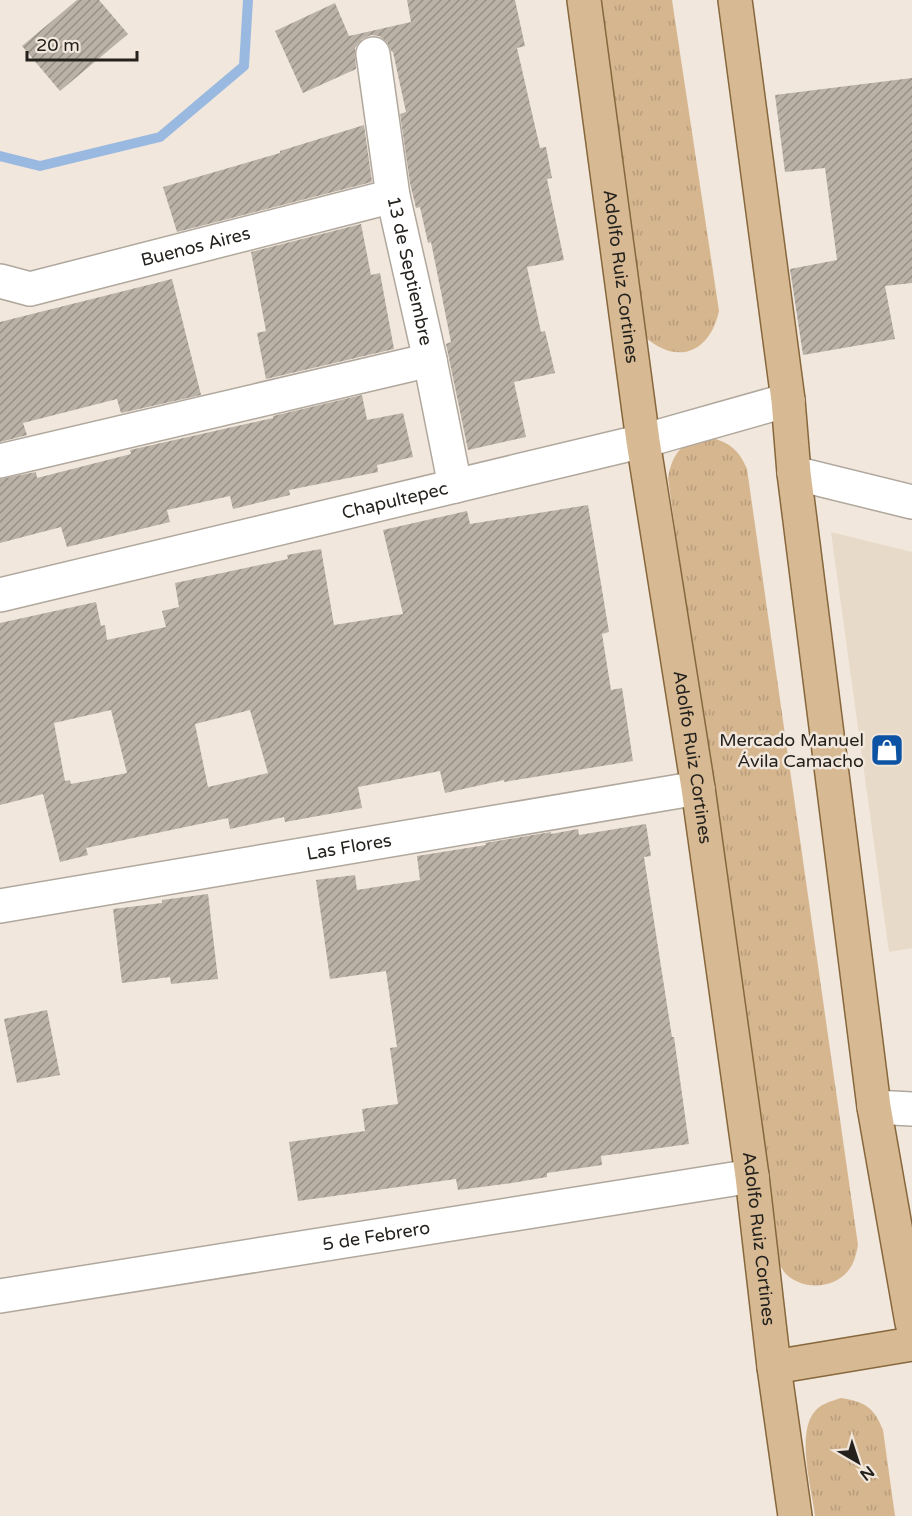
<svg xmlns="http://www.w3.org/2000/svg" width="912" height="1516" viewBox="0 0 912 1516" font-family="'Varela Round',sans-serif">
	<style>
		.built { fill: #e8dac8 }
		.grass { fill: url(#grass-tufts) }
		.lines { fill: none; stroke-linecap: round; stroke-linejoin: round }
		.stream { stroke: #9ab9e1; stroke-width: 10 }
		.building { fill: url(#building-hatch); fill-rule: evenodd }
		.minor-casing { stroke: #b1a89d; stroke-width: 36 }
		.major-casing { stroke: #87673c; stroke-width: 36 }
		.minor { stroke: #fff; stroke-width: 33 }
		.major { stroke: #d7ba94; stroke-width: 33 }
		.labels { text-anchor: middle; stroke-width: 5; stroke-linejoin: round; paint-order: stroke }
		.street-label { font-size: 18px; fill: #25221e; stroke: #f1e7dc }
		.poi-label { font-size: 18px; fill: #25221e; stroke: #f1e7dc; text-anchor: end }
	</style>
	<defs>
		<pattern id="grass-tufts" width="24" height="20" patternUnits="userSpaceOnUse" patternTransform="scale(1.5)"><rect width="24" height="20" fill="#d6b68f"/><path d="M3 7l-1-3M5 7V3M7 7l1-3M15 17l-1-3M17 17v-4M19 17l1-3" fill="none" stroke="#b89c7b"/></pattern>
		<pattern id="building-hatch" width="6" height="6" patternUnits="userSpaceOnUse" patternTransform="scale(1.5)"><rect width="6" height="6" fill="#bbb2a7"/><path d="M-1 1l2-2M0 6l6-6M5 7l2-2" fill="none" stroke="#989087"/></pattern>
	</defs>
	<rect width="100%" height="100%" fill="#f1e7dc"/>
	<!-- built -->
	<polygon class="built" points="831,532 912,552 912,948 889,952"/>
	<!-- grass -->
	<g class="grass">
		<path d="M591,0h81l47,311c-9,41 -41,55 -74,26z"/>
		<path d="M705,437c22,3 34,12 42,32l111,776c-2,10 -4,19 -10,26 -16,19 -47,19 -63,2 -4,-5 -7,-12 -9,-17l-108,-778c5,-25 12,-34 37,-41z"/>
		<path d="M841,1398c24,4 33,9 42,32l12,86h-80c-3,-27 -20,-85 1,-106 7,-7 16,-9 25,-12z"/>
	</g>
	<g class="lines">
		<!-- stream -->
		<polyline class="stream" points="0,156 40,166 160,137 244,66 248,0"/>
	</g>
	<!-- building -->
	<g class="building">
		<polygon points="77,0 99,0 128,34 60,91 22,46"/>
		<polygon points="407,0 515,0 525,46 517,48 540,148 546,147 552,178 547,179 564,260 527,267 541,332 545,331 555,373 514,382 526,437 468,450 446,344 451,342 431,242 428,243 420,207 416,208 410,183 400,114 406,112 393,52 392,52 387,42 379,36 371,35 362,39 355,48 356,69 303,93 275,31 335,3 349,36 411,22"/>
		<polygon points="912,78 912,283 885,286 895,339 803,355 790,269 837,260 825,168 785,172 775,95"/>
		<polygon points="364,125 372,182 177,232 163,187 280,153 280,151"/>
		<polygon points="361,224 371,275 380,273 394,349 266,379 257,333 266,331 251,252"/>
		<polygon points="172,279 201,395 121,413 117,399 23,423 27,435 0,442 0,322"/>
		<polygon points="362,395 367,420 403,413 413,457 377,465 378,472 289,490 290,495 233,509 230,496 167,510 170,522 67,547 61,527 0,543 0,479 36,472 37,478 131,454 130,450 273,418 273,416"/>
		<path d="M588,505l21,127 -7,2 9,56 11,-2 11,73 -129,21v-2l-59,13 -5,-22 -82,16 4,21 -77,14 -1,-5 -54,12 -2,-11 -142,30 2,7 -28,7 -17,-68 -43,11v-182l96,-21 5,24 4,-1 2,15 59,-13 -4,-16 17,-4 -4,-24 113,-24 -1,-4 34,-6 13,76 69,-11 -20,-84 84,-19 3,13zM111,710l16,63 -56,11 -1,-4 -5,1 -11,-58zM250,710l18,63 -60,14 -13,-63z"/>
		<polygon points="646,824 651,856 644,857 672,1037 674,1037 689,1144 601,1156 602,1165 547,1173 547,1177 512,1183 458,1190 456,1179 298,1201 289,1142 365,1131 362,1109 398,1104 390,1048 397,1047 386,971 330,979 316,880 355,875 357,890 420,880 417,856 486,845 485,843 551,832 551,834 578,829 579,835"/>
		<polygon points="208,894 218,979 171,984 170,977 122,983 113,909 162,903 162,900"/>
		<polygon points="47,1010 60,1075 17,1083 4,1019"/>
	</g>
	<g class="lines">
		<defs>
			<g id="minor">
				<path id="s1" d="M373,54l20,142 37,164 25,126"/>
				<path id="s2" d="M0,281l30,8 363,-93"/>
				<polyline points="0,461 430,360"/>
				<polyline points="794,473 912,502"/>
				<path id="s3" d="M0,595l643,-154 145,-41"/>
				<path id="s4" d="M0,906l698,-118"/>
				<polyline points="874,1107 912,1109"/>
				<path id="s5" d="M0,1296l752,-120"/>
			</g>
			<g id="major">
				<path id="s6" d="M584,0l59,441 55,347 54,388 22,191 21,149"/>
				<polyline points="735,0 788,400 794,473 874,1107 912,1323"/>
				<polyline points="774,1367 912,1344"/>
			</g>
		</defs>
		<!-- minor casing -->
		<use href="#minor" class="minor-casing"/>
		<!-- major casing -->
		<use href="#major" class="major-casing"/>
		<!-- minor -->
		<use href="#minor" class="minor"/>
		<!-- major -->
		<use href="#major" class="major"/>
	</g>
	<!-- icons -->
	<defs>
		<symbol id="shop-square" viewBox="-11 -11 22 22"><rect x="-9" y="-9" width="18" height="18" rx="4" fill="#0c54a3" stroke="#f1e7dc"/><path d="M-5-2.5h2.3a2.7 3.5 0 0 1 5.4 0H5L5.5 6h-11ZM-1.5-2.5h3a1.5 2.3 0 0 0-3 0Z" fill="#fff"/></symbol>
	</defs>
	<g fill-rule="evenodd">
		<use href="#shop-square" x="868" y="731" width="38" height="38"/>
	</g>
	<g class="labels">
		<!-- street labels -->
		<g class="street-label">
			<text dy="6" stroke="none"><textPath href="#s2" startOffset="202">Buenos Aires</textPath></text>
			<text dy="6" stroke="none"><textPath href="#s1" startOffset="220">13 de Septiembre</textPath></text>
			<text dy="6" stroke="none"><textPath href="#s6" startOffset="279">Adolfo Ruiz Cortines</textPath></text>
			<text dy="6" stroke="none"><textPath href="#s3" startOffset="406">Chapultepec</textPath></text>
			<text dy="6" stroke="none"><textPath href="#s6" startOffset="765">Adolfo Ruiz Cortines</textPath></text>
			<text dy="6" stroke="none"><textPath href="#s4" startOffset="354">Las Flores</textPath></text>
			<text dy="6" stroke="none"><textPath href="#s5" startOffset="381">5 de Febrero</textPath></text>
			<text dy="6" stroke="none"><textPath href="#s6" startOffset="1251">Adolfo Ruiz Cortines</textPath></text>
		</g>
		<!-- poi labels -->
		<g class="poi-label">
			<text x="864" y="746">Mercado Manuel<tspan x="864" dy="21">Ávila Camacho</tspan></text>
		</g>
	</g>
	<!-- north arrow -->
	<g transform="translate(858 1462) rotate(141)" stroke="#f1e7dc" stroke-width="4.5" paint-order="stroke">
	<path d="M0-4.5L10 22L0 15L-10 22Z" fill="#25221e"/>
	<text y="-9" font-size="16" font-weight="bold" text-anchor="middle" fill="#25221e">N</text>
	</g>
	<!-- scale -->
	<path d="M27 51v9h110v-9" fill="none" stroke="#25221e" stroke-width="3"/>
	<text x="36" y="51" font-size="18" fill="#25221e" stroke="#f1e7dc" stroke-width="4.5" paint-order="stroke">20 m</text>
</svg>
